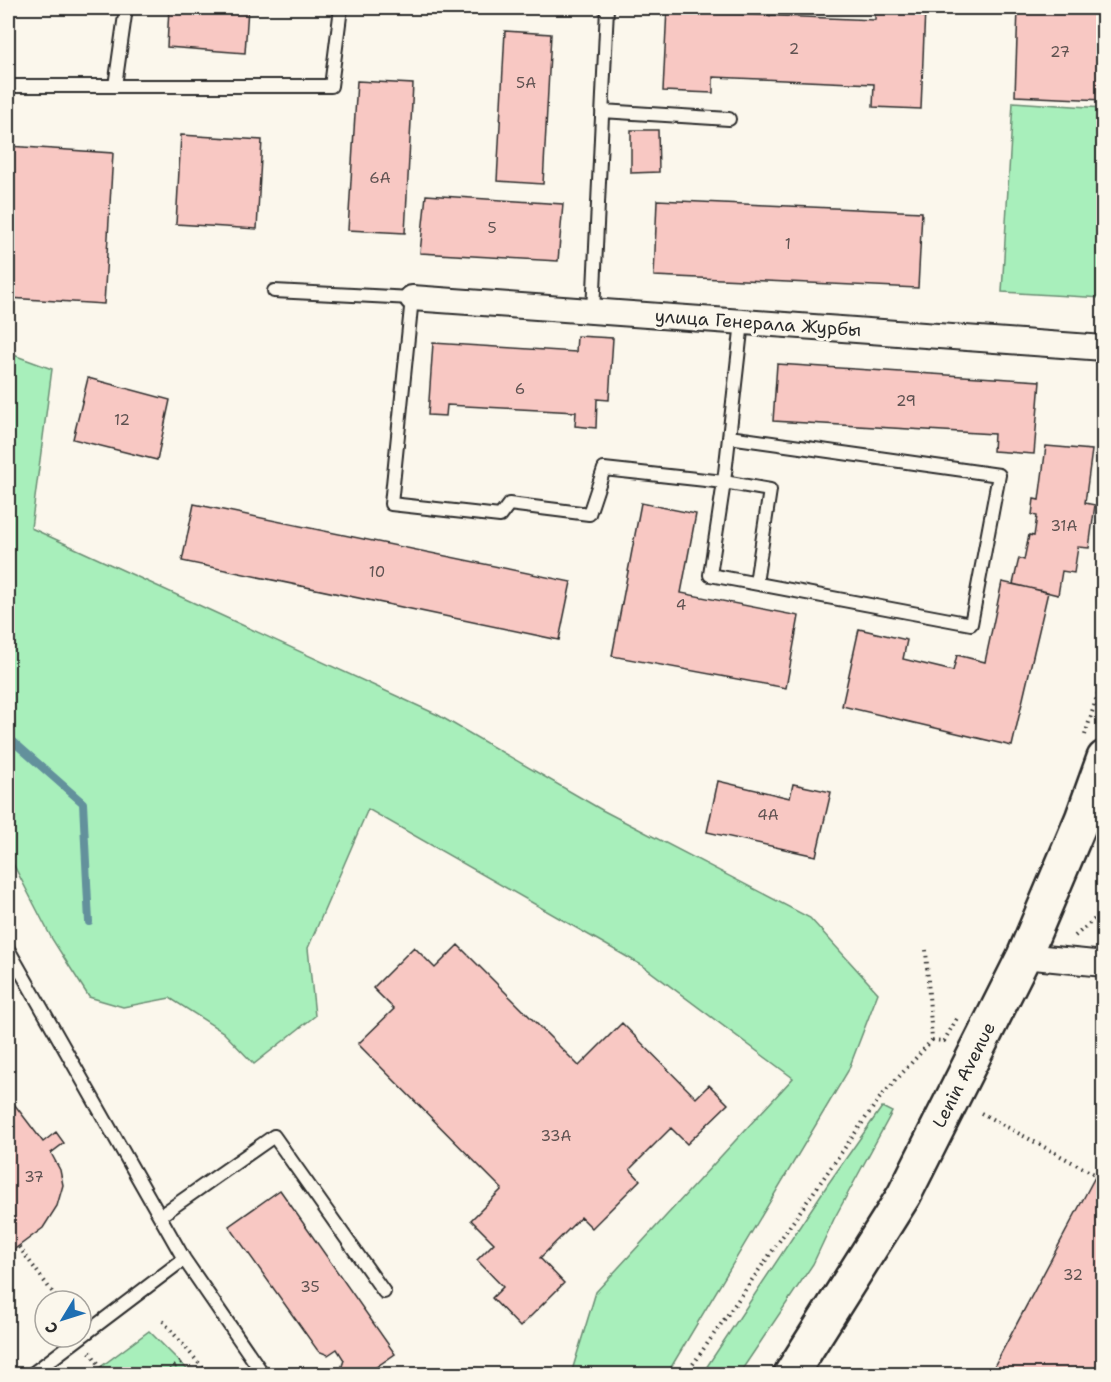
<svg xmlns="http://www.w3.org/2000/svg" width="1111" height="1382" font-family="'Shantell Sans',sans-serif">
<rect width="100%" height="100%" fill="#fbf7ec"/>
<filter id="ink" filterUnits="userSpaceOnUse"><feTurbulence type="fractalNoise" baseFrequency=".0167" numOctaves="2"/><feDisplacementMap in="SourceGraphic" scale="12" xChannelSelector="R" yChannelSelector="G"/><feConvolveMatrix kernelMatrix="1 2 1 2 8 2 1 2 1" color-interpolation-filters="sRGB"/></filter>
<g filter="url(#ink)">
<!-- green -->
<path fill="#a8efbb" stroke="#6a8d73" stroke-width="1.5" d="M1013,102L1103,108V298L1002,292Z
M8,353L52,369L31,528L438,715L602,810L810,918L878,993L848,1071L667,1374H571L596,1292L793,1078L643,966L368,809L308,948L315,1016L254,1064L223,1032L170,998L123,1007L89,997L52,939L8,854Z
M882,1107L892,1112L834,1219L813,1264L739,1374H702L828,1184Z
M149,1331L192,1374H91Z"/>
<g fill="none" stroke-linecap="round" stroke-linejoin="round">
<!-- stream -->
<path stroke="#63919c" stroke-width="8" d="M8,737L83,803L89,922"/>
</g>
<!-- building -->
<path fill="#f8c8c3" stroke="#2b2b2b" stroke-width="1.5" d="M169,8H248L245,53L167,47Z
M667,8H712L711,13L875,20V8H925L921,109L873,107L874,84L713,77V93L663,91Z
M1018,8H1104V100L1015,96Z
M505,31L551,34L543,184L497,181Z
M357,81L413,84L405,233L348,230Z
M631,130H658L659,172L631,173Z
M181,135L262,140L257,229L176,224Z
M8,146L113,153L104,304L9,298L14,225L8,224Z
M426,195L563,204L558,261L420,253Z
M657,200L922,212L918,288L654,276Z
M577,336L613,338L609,400L597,399L596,428L575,426L576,412L447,405L446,416L428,415L433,343L576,352Z
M777,364L1040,381L1034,454L993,451L994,434L773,421Z
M88,378L170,400L157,460L73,439Z
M1046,446L1092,450L1085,503L1095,505L1089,548L1078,547L1074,573L1062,571L1058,595L1013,584L1019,558L1024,560L1029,535L1034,536L1037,516L1032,515L1034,499L1039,500Z
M641,503L696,514L681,593L799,616L786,688L612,656Z
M194,504L571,582L559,640L182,561Z
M1002,582L1048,592L1012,746L842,706L859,629L907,640L903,659L953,671L957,655L985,662Z
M718,781L790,798L793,784L831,792L816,856L707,832Z
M458,945L579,1066L622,1023L696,1098L709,1085L728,1104L687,1144L671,1128L630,1169L640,1180L592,1228L581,1217L540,1258L564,1283L520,1327L492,1298L503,1287L477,1260L494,1243L471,1220L502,1189L358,1044L394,1009L373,988L414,947L435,968Z
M8,1096L43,1142L56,1132L64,1143L51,1153L60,1170L63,1185L57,1206L43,1228L8,1254Z
M1104,1161V1374H990L1096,1175Z
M280,1190L395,1354L366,1374H346L341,1369L344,1360L337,1349L328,1355L318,1351L229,1226Z"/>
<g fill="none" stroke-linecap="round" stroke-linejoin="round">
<defs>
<path id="lane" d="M8,86H331L341,8
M115,86L126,8
M602,111L729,119
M274,291L412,298L391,504L500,516L509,504L589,514L604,469L724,482L742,322
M593,312L607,8
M729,437L999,475L971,624L710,575L724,482L770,490L756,583
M8,949L184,1259L263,1374
M160,1216L274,1136L384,1292
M32,1374L184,1259"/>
<path id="street" d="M412,298L1104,348
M1024,956L1104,964"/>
<path id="primary" d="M791,1374L904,1195L1024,956L1082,819L1104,758"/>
</defs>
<!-- lane casing -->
<use href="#lane" stroke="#2b2b2b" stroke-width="16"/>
<!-- street casing -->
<use href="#street" stroke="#2b2b2b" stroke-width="28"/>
<!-- primary casing -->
<use href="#primary" stroke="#2b2b2b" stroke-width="38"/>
<!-- path -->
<path stroke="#2b2b2b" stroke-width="4" stroke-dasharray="1.5 4.5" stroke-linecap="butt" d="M1085,735L1104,674
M1075,936L1104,911
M932,1040L944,1041L957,1018
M981,1113L1096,1175
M19,1247L59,1301
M163,1321L208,1374
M90,1352L106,1374
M165,1374L181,1362
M686,1374L879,1099L932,1040L926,950"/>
<!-- lane -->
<use href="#lane" stroke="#fbf7ec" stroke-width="12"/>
<!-- street -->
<use href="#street" stroke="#fbf7ec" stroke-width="24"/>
<!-- primary -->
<use href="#primary" stroke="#fbf7ec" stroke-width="33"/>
</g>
</g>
<g text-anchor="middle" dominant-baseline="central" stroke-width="6" stroke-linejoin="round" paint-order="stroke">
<!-- number labels -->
<g font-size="15" fill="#5e5251">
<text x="794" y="49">2</text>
<text x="1060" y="52">27</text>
<text x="526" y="83">5А</text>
<text x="380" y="178">6А</text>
<text x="492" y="228">5</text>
<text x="788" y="244">1</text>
<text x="520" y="389">6</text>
<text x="906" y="401">29</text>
<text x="122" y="420">12</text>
<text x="1064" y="526">31А</text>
<text x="377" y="572">10</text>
<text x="681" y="605">4</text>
<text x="768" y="815">4А</text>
<text x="556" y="1136">33А</text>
<text x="34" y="1177">37</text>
<text x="1073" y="1275">32</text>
<text x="310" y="1287">35</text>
</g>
<!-- street labels -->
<g font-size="18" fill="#2b2b2b" stroke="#fbf7ec">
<text transform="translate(758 323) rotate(4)">улица Генерала Журбы</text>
<text transform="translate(964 1075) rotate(-63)">Lenin Avenue</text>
</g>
</g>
<!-- margin -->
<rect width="1111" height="1382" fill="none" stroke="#fbf7ec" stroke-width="30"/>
<rect x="15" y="15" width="1081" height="1352" fill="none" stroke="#2b2b2b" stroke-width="2" filter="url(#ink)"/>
<!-- north arrow -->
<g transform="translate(63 1319) rotate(232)"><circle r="28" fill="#fbf7ec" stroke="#a8a59f" stroke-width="1.5"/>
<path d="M0-4.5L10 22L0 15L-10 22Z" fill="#1f6fb2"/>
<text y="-9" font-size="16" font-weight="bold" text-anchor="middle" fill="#2b2b2b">С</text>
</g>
</svg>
